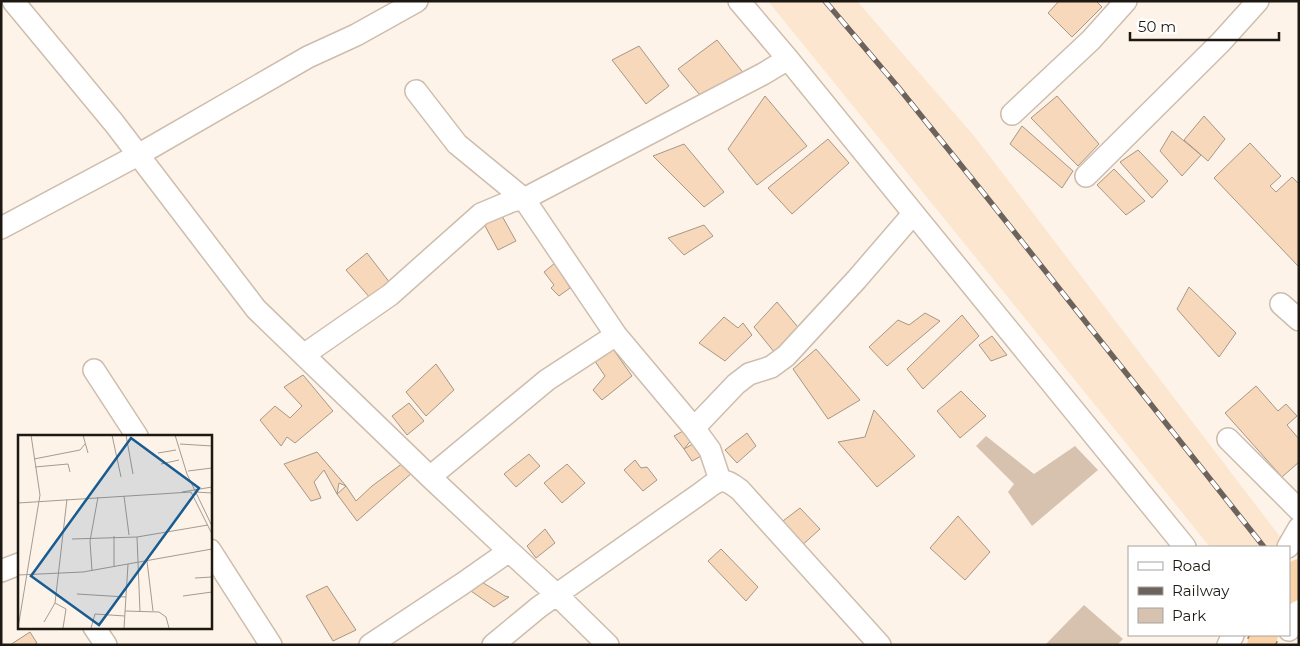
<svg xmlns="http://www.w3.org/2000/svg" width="1300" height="646" font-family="Montserrat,sans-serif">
<rect width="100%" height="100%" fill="#fdf3e8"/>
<!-- built -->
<path fill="#fde6cf" d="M768,1H857L975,137L1281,538L1274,547H1210Z"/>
<!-- green -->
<path fill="#d6c2af" d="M986,436L1034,474L1075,446L1098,470L1032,526L1008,492L1014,484L976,446Z
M1084,605L1123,639L1117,645H1045Z"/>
<!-- building -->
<path fill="#f7d8ba" stroke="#a69787" d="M1059,1H1096L1102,7L1072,37L1048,13Z
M717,40L749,80L705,101L678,69Z
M639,46L669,86L646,104L612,60Z
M765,96L807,146L757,185L728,149Z
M1057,96L1099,144L1078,166L1031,118Z
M1204,116L1225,139L1208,161L1184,140Z
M1022,126L1073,171L1062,188L1010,144Z
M1172,131L1201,155L1182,176L1160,151Z
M828,139L849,163L792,214L768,188Z
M1250,143L1281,176L1270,186L1276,192L1292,177L1299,184V267L1214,178Z
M684,144L724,192L704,207L653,156Z
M1138,150L1168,181L1152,198L1120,162Z
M1114,169L1145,201L1126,215L1097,185Z
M502,216L516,241L498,250L484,224Z
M704,225L713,236L684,255L668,238Z
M367,253L390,283L371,299L346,270Z
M555,263L570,288L559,296L551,288L554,285L544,272Z
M1189,287L1236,333L1219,357L1177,309Z
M777,302L802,332L779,358L754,327Z
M925,313L940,321L887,366L869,347L898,320L909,325Z
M962,315L979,336L923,389L907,369Z
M724,317L738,328L743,323L752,335L725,361L699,343Z
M992,336L1007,355L991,361L979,345Z
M608,342L632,376L602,400L593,390L605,376L590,354Z
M816,349L860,400L828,419L793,369Z
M436,364L454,390L426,416L406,392Z
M303,375L333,411L295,443L287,437L281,446L260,420L275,406L290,418L302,406L284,387Z
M1256,386L1278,411L1286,404L1297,416L1287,425L1299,439V462L1282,477L1225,413Z
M961,391L986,416L960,438L937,411Z
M409,403L424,421L407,435L392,416Z
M874,410L915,456L877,487L838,442L865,437Z
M683,431L692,439L684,449L674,436Z
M747,433L756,446L737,463L725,450Z
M696,442L705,454L692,461L684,449Z
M317,452L346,486L339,483L337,494L324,470L314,482L321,498L311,501L284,464Z
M529,454L540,466L516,487L504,474Z
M635,460L641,468L647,467L657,480L643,491L624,470Z
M403,463L413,472L357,521L337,494L346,486L356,501L372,486Z
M567,464L585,483L562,503L544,483Z
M800,508L820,529L799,548L779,524Z
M958,516L990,552L965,580L930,548Z
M545,529L555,543L536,558L527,546Z
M721,549L758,587L746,601L708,561Z
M480,581L505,596L509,597L494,607L471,591Z
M327,586L356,630L333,641L306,596Z
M30,632L37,643L34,645H10Z"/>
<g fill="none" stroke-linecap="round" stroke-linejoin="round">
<defs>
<path id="minor" d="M13,1L114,123L256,309L430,477L509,551L557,595L608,645
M739,1L788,59L1185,547
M416,91L457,144L524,199L616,335L694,428L710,450L720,480
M1012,114L1091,40L1126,1
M1086,176L1221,42L1258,1
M1,228L138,155L308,57L356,35L417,1
M1281,304L1299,320
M305,354L390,295L481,214L512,201L524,199L763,74L788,59
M94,370L137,436
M694,428L736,384L749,374L771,367L786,356L857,279L913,214
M1228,439L1299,510
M430,477L547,380L616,335
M1288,547L1299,528
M210,550L271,645
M1,571L19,564
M94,627L106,645
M1289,630L1299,610
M370,645L462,584L509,551
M493,645L539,607L701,493C719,480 721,475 740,490L880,645
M1228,645L1233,635"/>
</defs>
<!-- minor casing -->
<use href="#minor" stroke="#cebdad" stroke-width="24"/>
<!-- minor -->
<use href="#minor" stroke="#fff" stroke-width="21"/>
<defs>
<path id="rail" d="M825,1L898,87L985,195L1264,547
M1289,577L1299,589"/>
</defs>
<!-- rail casing -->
<use href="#rail" stroke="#6c645c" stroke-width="5.5"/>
<!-- rail -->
<use href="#rail" stroke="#fff" stroke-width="4" stroke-dasharray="11" stroke-linecap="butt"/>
<defs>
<path id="major-bridge" d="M1289,590L1299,572
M1260,645L1265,635"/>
</defs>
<!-- major-bridge casing -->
<use href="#major-bridge" stroke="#ac7f4e" stroke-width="29" stroke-linecap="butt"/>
<!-- major-bridge -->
<use href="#major-bridge" stroke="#fbd3a9" stroke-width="26"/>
</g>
<!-- overview -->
<g transform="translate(18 435)">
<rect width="194" height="194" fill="#fdf3e8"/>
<path fill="none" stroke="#a49b92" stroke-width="1" d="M65,0L70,18M94,0L103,42M108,0L115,39M157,0L169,39L194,91M162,9L194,11M140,18L158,15M16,24L62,15L67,9M143,29L161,25M17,32L50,29L52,37M170,36L194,33M164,57L194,52M177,57L194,58M106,61L111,100M0,68L173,57L194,99M96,101V132M54,104L119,102M129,126L135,176M74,136L72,106L80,62M0,140L65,137L194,114M177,143L194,142M59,159L108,162M165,161L194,157M37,168L48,174L45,193M107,176L141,177L148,182L151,193M122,177L119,102L190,90M26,187L37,168L49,64M0,193L22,60L13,0M73,193L77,179L107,181M106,193L110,129"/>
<path fill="#185c91" fill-opacity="0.15" stroke="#185c91" stroke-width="2.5" d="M113,3L181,53L81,190L13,141Z"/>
<rect width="194" height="194" fill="none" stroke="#1e1812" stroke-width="2.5"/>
</g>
<!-- border -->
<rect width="1300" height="646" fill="none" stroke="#1e1812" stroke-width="5"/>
<!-- legend -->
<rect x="1128" y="546" width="162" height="90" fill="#ffffff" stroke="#a5a3a0"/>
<rect x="1138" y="562" width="25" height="8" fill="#ffffff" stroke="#a5a3a0"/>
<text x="1172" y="571" font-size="15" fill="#1e1812">Road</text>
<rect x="1138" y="587" width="25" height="8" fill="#6c645c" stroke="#a5a3a0"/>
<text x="1172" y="596" font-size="15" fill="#1e1812">Railway</text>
<rect x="1138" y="608" width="25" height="15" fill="#d6c2af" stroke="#a5a3a0"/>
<text x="1172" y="621" font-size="15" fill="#1e1812">Park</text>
<!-- scale -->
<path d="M1130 32v8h149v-8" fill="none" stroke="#1e1812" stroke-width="2.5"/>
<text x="1138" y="32" font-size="15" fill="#1e1812" stroke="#ffffff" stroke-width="4" paint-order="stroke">50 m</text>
</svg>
